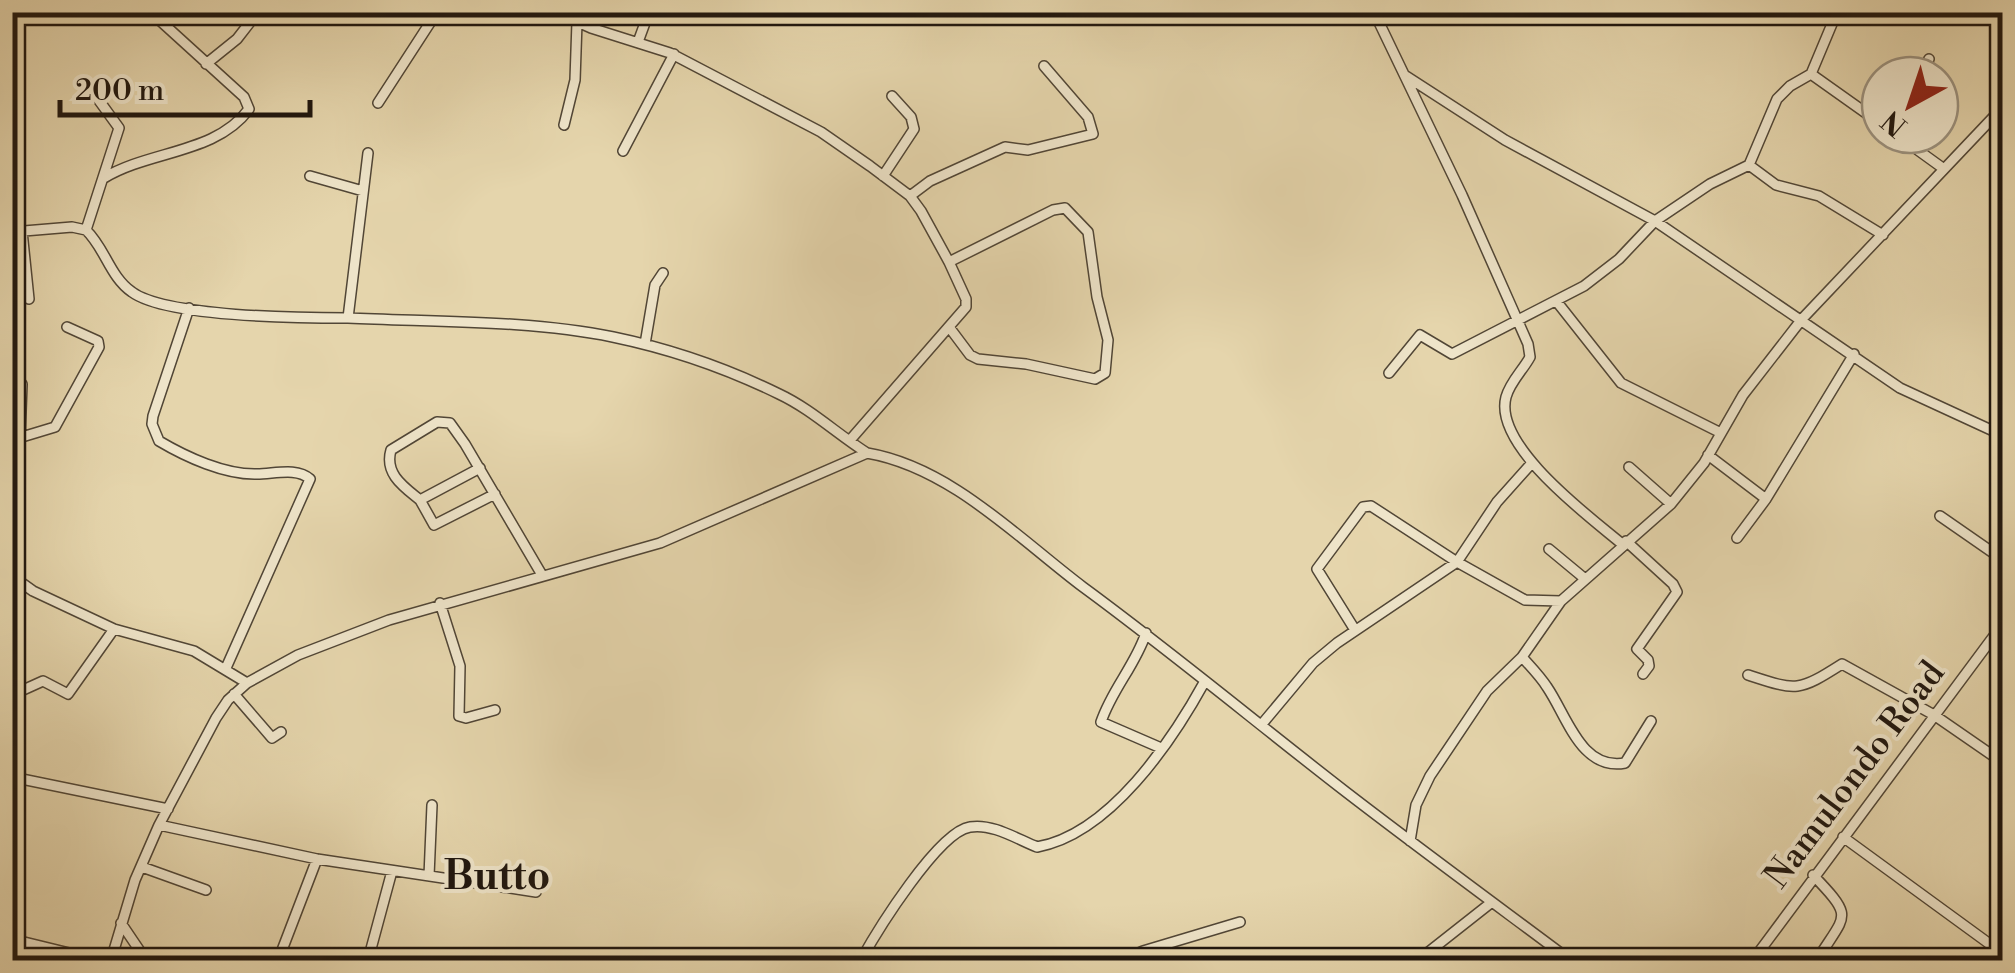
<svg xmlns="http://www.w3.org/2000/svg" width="2015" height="973" font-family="'Libre Bodoni',serif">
<rect width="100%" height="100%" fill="#e5d5ac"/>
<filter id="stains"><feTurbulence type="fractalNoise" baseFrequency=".002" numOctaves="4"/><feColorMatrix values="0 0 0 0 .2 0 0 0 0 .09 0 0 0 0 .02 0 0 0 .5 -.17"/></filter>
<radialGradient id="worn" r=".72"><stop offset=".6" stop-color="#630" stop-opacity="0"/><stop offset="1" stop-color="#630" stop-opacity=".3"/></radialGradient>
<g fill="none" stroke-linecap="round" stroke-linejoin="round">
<defs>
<path id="minor" d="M555,12L591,28L670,53L821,132L870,166L910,196L921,211L949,262L966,299V307L851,439
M1374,12L1462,195L1528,344L1530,357C1523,370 1510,382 1506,397C1493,446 1590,517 1622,544
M638,42L649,12
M206,64L237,39L258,12
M1811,74L1880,123
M1921,75L1929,59
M1406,76L1505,140L1655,221L1900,388L2002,435
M378,103L437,12
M564,125L575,80L577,22
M1897,135L1944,169
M623,151L674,54
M1749,165L1776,185L1819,196L1883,235
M310,176L363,191
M883,176L914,129L911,117L892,96
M104,178C150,150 216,154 249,109L244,97L156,17
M910,196L930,181L1005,147L1028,150L1093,134L1088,117L1044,66
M86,230L119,128L90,88
M22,231L29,299
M12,232L72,227L86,230C105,248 110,277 132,292C166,317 302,318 348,318L368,153
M949,262L1053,210L1065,208L1088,232L1097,297L1108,340L1105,373L1095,379L1026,364L978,359L970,355L949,327
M1557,302L1621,383L1721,433
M189,308L153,416L152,424L159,441C186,457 225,475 257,474C274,474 297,467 310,479L226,668
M348,318C433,322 530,320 613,337C671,349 726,368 779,394C811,409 837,434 867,453
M645,344L655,285L663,273
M1389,373L1420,335L1452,354L1584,286L1619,259L1655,221L1710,184L1749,165L1777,99L1790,86L1811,74L1837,12
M20,438L22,384
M12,440L55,427L99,347L98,341L67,327
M1708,455L1766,499
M1629,467L1671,504
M480,468L420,500L434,525L495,494
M420,500C404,487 384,474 391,450L437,422L450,423L465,444L542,575
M1940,516L2002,559
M1737,538L1766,499L1854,354
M1626,541L1673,584L1677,592L1637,649L1648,660L1649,666L1643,674
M1549,549L1584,578
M12,576L33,591L114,629L194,651L247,683
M440,603L460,666L459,716L466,718L495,710
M1355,630L1317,569L1363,507L1371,506L1457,562L1497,502L1531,464
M1146,633C1135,666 1112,689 1101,722L1161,748
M1522,657C1531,667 1540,676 1547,687C1567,716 1581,771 1625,763L1651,721
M1748,675C1797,691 1798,692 1842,664L1934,715L2002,762
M234,694L272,738L281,732
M12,695L43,681L68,694L114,629
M1262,724L1313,663L1337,643L1457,562L1525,600L1561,601L1671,504L1704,463L1743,395L1802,319L2002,108
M12,777L168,809
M159,825L317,859L536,892
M1843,837L2002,953
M1410,841L1416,805L1430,776L1487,691L1522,657L1561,601
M142,867L206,890
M1813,875C1855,919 1846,913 1817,960
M429,876L432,805
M121,923L146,960
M12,939L98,960
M279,958L317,859
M111,960L135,880L159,825L216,718L228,700L247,683L298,655L389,620L660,543L867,453C950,467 1018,538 1083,587C1173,653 1258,724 1346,792C1420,849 1495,904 1570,960
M368,960L392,871
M861,960C877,931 938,832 970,827C992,823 1017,839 1037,847C1110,834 1172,741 1205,681
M1039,960L1051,957L1055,960
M1123,960L1143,951L1240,922
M1412,960L1426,954L1492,902
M1753,960L2002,625"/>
</defs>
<!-- minor casing -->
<use href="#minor" stroke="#514636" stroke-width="12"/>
<!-- minor -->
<use href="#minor" stroke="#eee4c9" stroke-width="9"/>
</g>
<g text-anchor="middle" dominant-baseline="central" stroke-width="8" stroke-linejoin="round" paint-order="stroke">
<!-- street labels -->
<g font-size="35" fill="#20170f" stroke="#eee4c9">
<text transform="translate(1855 775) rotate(-53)">Namulondo Road</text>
</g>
<!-- quarter labels -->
<g font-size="40" font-weight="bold" fill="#20170f" stroke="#eee4c9">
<text x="497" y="877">Butto</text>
</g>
</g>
<!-- margin -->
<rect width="2015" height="973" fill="none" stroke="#e5d5ac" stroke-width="50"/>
<rect x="15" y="15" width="1985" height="943" fill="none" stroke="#20170f" stroke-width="5"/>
<rect x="25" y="25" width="1965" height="923" fill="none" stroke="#20170f" stroke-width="2.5"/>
<!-- north arrow -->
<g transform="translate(1910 105) rotate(220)"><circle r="48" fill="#eee4c9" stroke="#9c927f" stroke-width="2.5"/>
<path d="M0-8L18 38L0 25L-18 38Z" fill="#8f2418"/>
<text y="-15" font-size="28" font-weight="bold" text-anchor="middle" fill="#20170f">N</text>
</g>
<!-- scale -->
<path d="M60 100v15h250v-15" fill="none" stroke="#20170f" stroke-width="5"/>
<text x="75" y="100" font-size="30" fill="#20170f" stroke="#eee4c9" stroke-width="8" paint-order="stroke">200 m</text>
<rect width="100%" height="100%" filter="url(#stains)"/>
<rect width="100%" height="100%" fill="url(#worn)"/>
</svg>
